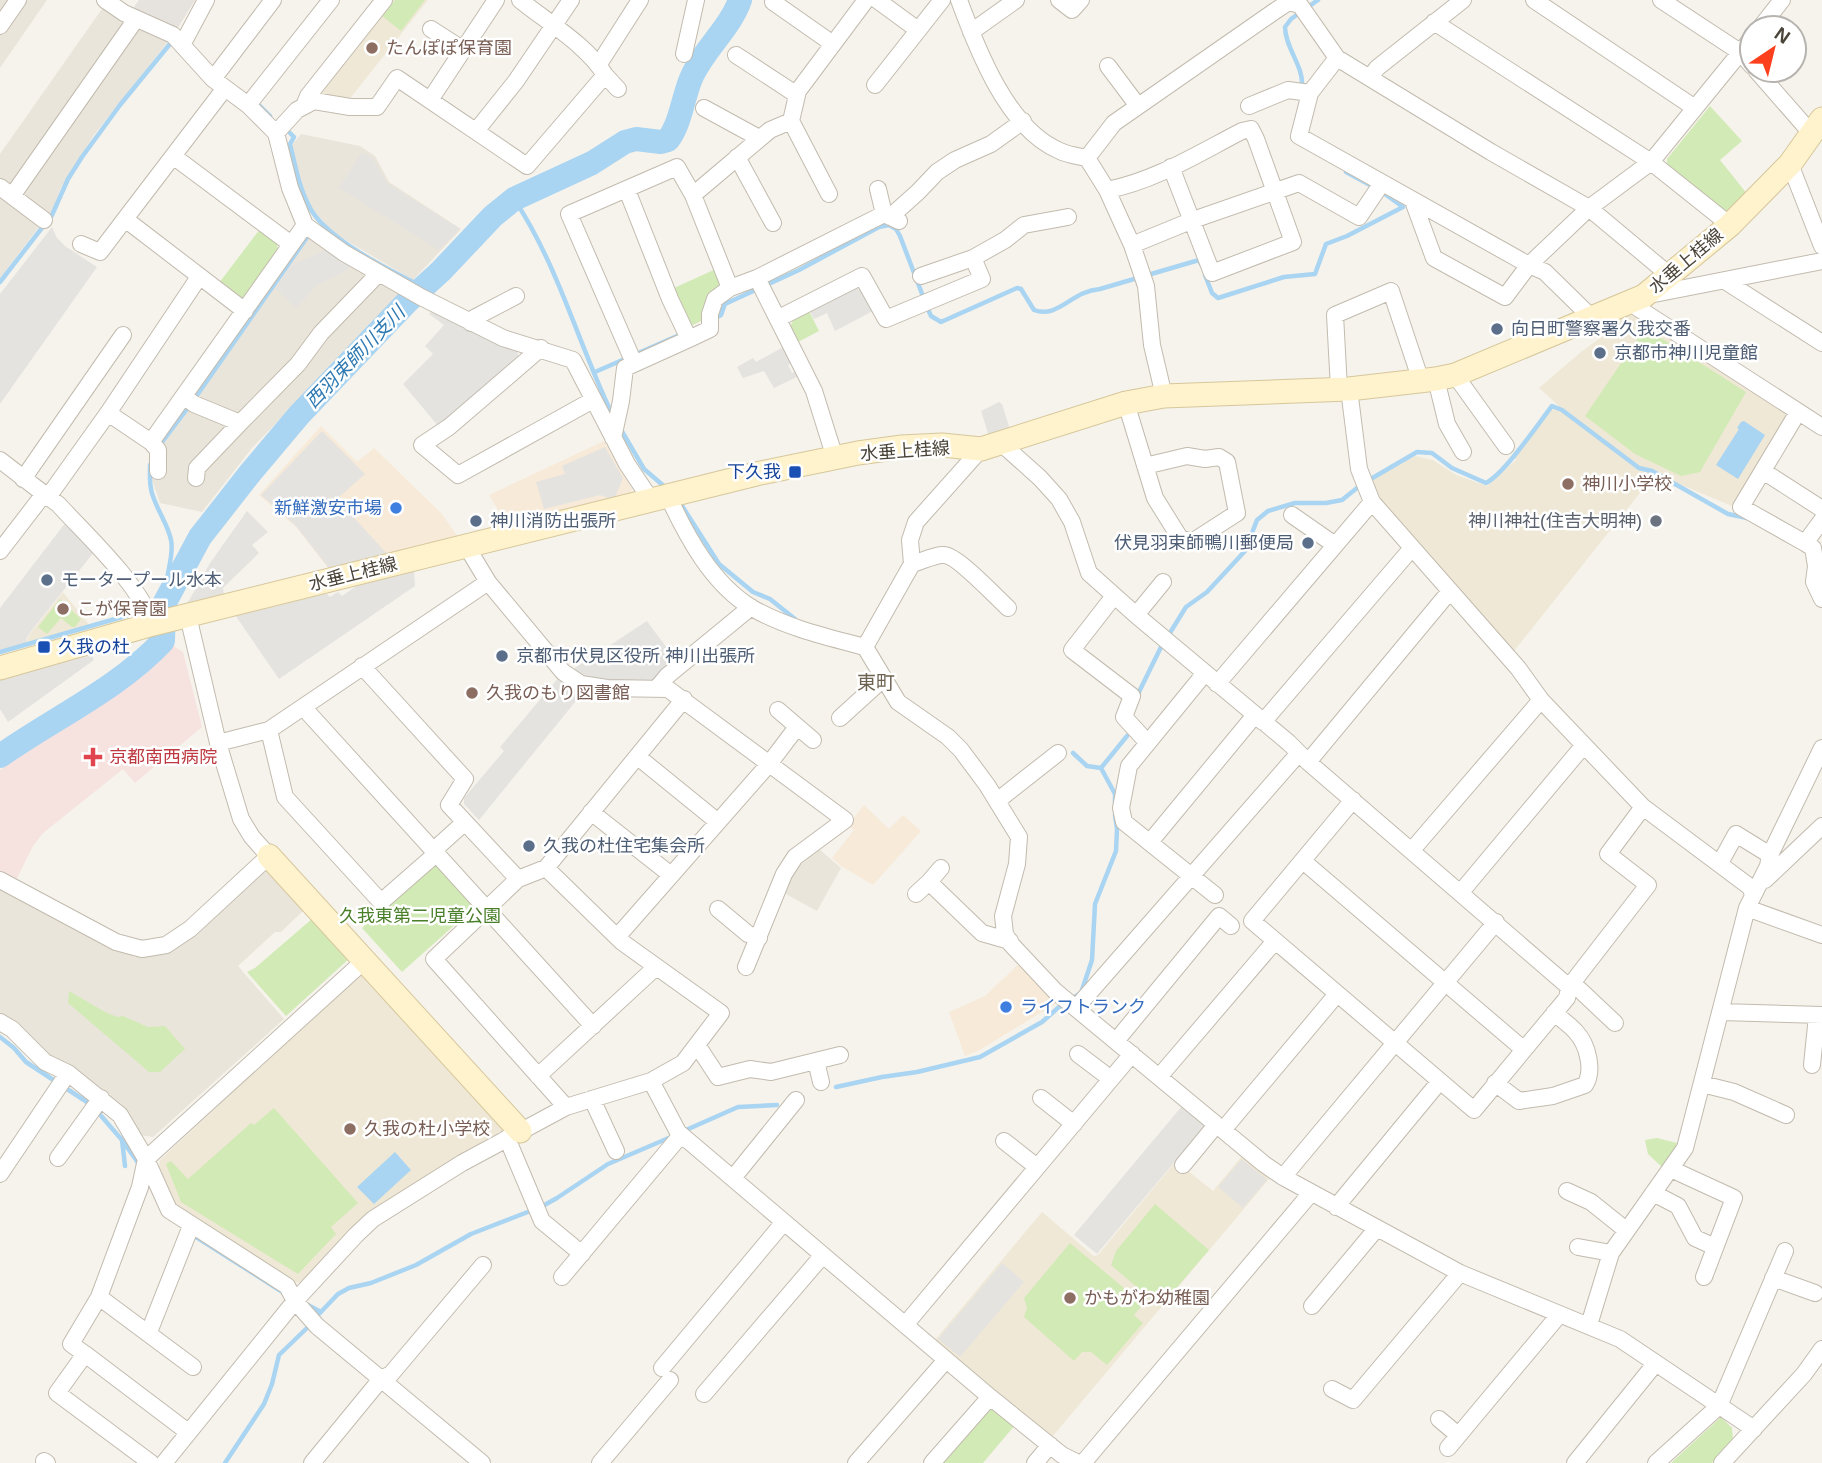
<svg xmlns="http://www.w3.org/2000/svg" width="1822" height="1463" font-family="Arial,'Noto Sans JP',sans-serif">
<rect width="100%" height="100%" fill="#f6f3ec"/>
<!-- residential -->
<path fill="#eae5da" d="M0,0H47L0,68Z
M104,6L171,38L94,135L61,188L50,215L0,179V154Z
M301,134L360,146L375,156L389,182L461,229L413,280L332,232L311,207L300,179L292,145Z
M0,194L42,223L0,278Z
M310,235L401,293L252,448L202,512L160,503L152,480V455L189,409Z
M819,849L841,868L817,911L784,893L795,870Z
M265,868L304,910L281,932H275L238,966L284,1019L153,1137L140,1135L124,1111L90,1080L57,1063L0,1015V885L93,936L135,957H145L174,950Z"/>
<!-- commercial -->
<path fill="#f7ead8" d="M321,426L357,462L374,448L442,514L460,540L331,572L296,527L259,495Z
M604,441L632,489L628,498L509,528L489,495Z
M864,805L889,829L903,815L921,831L873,885L841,866L832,858L854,830L848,825Z
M1021,962L1060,1001L978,1051L965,1056L949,1012L985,996Z"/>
<!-- industrial -->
<path fill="#e6e2dd" d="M139,0H195L177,29L132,10Z"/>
<!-- education -->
<path fill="#efe8d6" d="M392,0H428L348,101L318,97Z
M1632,315L1784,411L1786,418L1732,506L1655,474L1514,651L1375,495L1370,481L1415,456L1433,460L1456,475L1487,486L1516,460L1514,456L1548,413L1559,406L1539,388L1581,352L1611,330L1606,319Z
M63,592L90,626L28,643L27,639L32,631Z
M360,974H369L506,1125V1134L468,1152L304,1282L294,1283L175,1206L159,1167L160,1160Z
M1242,1156L1269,1179L1052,1437H1047L935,1340L1042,1212L1094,1256L1098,1255L1176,1161L1213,1191Z"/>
<!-- medical -->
<path fill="#f6e3e0" d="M172,645L183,652L202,727L135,783L123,769L43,833L33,846L16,880L0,871V770Z"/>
<!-- green -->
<path fill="#d2eab5" d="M395,0H425L401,31L382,16Z
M1710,106L1742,141L1720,160L1748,195L1732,211H1721L1667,169V159Z
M260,229L277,242L278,252L248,296L239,298L219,283Z
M718,268L725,284L707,318L691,326L674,288Z
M809,311L819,331L798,342L790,327L794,318Z
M1641,334L1658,336L1746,392L1700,472L1681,476L1635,454L1585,416Z
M60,599L81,619L75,627H72L61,618L47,634L38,627Z
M439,860L478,904L402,972L362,928Z
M313,918L351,957L286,1016L247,972L255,968Z
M69,991L105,1012L117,1017L123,1016L148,1027L165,1026L185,1049L160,1072H149L68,1003Z
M274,1108L358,1203L331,1227L336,1234L298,1274L181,1202L166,1164L171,1161L188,1179L251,1123L254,1125Z
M1657,1138L1677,1143L1675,1152L1664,1169L1648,1154L1645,1140Z
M1155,1204L1209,1250L1160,1307L1111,1265L1116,1251Z
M1070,1243L1143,1304L1134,1315L1143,1323L1107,1365L1091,1352H1082L1074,1361L1024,1317L1027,1308L1024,1298Z
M991,1404L1015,1425L983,1463H941Z
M1721,1417L1732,1428L1733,1440L1712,1463H1671Z"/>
<!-- parking -->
<path fill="#e5e3e0" d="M362,152L373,159L388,184L460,229L439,250L339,188Z
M52,227L57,238L65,246L97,267L0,404V294Z
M328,249L353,264L344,272L317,285L296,308L275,288L290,266Z
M854,287L862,290L873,311L835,331L827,313L814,319L809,310Z
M433,310L517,350L519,359L439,427L403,384L433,354L425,346L444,325L429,314Z
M787,345L795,362L788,365L792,373L799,370L801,375L774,388L764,371L743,378L737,367L753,358L756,362Z
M999,402L1002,404L1010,430L990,440L981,411Z
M322,431L365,474L337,499L389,556L331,571L296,526L261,495Z
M605,447L623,478L614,500L600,495L544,509L536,482L565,474L562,466Z
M247,511L268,532L252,545L259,553L223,588L224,596L187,604L210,563Z
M66,522L94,552L32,630L26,639L28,644L0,651V608Z
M414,570L415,586L279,679L235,615L326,593L330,597L338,592L342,596L358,585Z
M647,621L675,659L672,669L662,678L652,681L620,682L583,677L572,670Z
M91,653L94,660L8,722L0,709V678Z
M560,676L584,691L479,820L464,804V798L504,751L500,747Z
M1182,1106L1205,1126L1097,1254L1074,1235Z
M1242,1159L1267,1180L1243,1208L1218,1187Z
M1002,1263L1024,1282L960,1357L938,1339Z"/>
<!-- water -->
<path fill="#a9d4f2" d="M1744,421L1765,435L1738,479L1716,465L1739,429L1737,428L1741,422Z
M395,1152L411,1170L374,1204L357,1187Z"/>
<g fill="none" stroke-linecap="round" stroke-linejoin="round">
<!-- stream -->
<path stroke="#a9d4f2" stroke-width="4.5" d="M1302,87C1304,66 1285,48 1285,27L1291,19L1318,0
M258,104L270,116
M290,133L294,137L290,144C295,165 299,187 309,206C324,238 391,271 423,287
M1346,172L1370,185
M514,199C558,265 578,343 612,414
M1205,275L1212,293L1218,298L1284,277L1315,274L1326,244L1347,236L1403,207L1382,192
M0,282L52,215L68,179L82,157L120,105L174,39
M927,307L931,316L941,322L1017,288L1021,289L1034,310C1059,319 1071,291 1100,289L1199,260L1201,264
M714,319L721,315L725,304L799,270L879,227L889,225L896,229L900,236L924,299
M595,372L684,333
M195,398L310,233
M620,428L644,469L665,487
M159,446L190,405
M150,465C150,477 149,488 154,499C159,513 168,525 171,540C175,559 162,579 169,596
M1369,480L1417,452L1432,453L1452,468L1486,483C1505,473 1538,424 1552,406L1562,410L1639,468L1652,471L1728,514L1747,518
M679,501L719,564L753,592L770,599L795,619
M151,608L164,604
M1168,636L1186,607L1207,592L1245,551L1257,520L1268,511L1295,503H1326L1342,500L1357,488
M0,652L143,611
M1136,698L1163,643
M1073,753L1087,766L1101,768
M1115,803V794L1101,768L1127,736
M0,1037L14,1048L26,1062L90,1104
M836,1087L882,1077L917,1072L980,1057L1042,1022L1059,1007L1081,993L1092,960L1095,904L1116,851L1117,829L1115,815
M96,1110L122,1140L125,1166
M686,1130L738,1107L777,1105
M122,1140L139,1164
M541,1207L557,1198L608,1164L671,1137
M193,1235L284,1293
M308,1305L321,1312
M317,1316L338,1294L349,1288L371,1283L416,1265L471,1234L533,1210
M225,1463L264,1404L272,1384L279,1355L307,1328"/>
<!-- river -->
<path stroke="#a9d4f2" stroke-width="24" d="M0,756C54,718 118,689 163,641L164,604L200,537L251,472L299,415L407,302L441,271L493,216L514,199L592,163L625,142L636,139L661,142L668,140C682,121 683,94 693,74C706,47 730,28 740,0"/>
<defs>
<path id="street" d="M105,0L124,13L173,35L213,79L248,105L276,133L290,188L305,225L344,253L421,297L503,338L573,360L627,464L651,500
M520,0C547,22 587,45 605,75
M877,0L918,30
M959,0C977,49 1008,130 1060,151C1068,155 1078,156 1087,158L1107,190L1132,245L1146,286L1152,345L1164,396
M1059,0L1072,10L1081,0
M1534,0L1695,108
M1661,0L1740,52L1752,66
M773,2L833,44
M1434,22L1651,162L1730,225
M0,26L18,0
M1760,28L1782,0
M431,29L462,49
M971,32L1016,0
M182,45L206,0
M684,54L696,0
M736,55L797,95
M1337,58L1310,93L1299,136L1529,265L1545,272L1592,318
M599,64L640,0
M1108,66L1138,106
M1756,70L1811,133
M1370,78L1377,68L1463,0
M213,79L273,0
M875,85L942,0
M225,88L125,219L245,311
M430,100L496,0
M248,105L331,0
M304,106L308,96L384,0
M1249,106L1288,90L1310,93
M704,108L759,138
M791,121L829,194
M476,131L516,81L571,0
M276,133L297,110L314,101L350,107H377L397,78L527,166L605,75L618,89
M173,156L291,244
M737,157L773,223
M1087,158L1114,123L1275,11L1287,3H1293L1300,5L1337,58L1491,152L1589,208L1668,274
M1790,164L1822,246
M0,187L44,220
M878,189L884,214
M1107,190C1155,181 1199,153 1242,131L1251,129L1256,139L1293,242L1212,273L1171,167
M693,195L770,130L791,121L798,91L866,0
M12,196L136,19
M1413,201L1434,258L1505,297L1529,265L1589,208L1651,162L1752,38
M890,217L918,192L937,172L955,160L991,144L1023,121
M81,244L100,252L125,219
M1132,245L1193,220L1299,183L1359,217L1382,183
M921,276L973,258
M757,278L814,391L835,458
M1725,281L1822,343
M1649,295L1822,261
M1627,301L1822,427
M779,318L862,276L886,319L982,279L973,258L1005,240L1024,225L1068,217
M471,323L474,318L516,296
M689,339L710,329V314L715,299L730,288L757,278L884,214L899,221
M541,348L449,427L422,445L458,475L593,400
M634,363L569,214L677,167L693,195L730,288
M1455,375L1506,446
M1436,379L1447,424L1463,452
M1339,389L1335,315L1391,291L1421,381
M1349,389L1359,469L1372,502L1518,668L1541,700L1643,807L1750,887L1753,894
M185,397L194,404L240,423L298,364L321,333L378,274
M1126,403L1155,498L1180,538L1192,542L1237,513L1227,462L1219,457L1205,459L1187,456L1145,466
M1798,412L1741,507L1805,543L1822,520
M108,413L199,277
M613,438L621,401L625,368L689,339L670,299L627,190
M151,442L158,450V471
M1002,444L1040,478L1059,499L1072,522L1089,573L1136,615L1289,743L1308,762L1569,987L1580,990L1615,1023
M0,460L48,497
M1763,471L1822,509
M196,478L197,468L240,423
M23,479L123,335
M668,496C687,537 712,584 752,608C787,628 827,637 865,647L898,702L948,737L961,750L987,785L1019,837L1017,864L1003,916L1005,934L1010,943L1055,991L1264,1164L1283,1177L1460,1273L1620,1339L1754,1429
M1292,515L1335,545
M1805,543L1813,548L1816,566L1814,582L1822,599
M467,547L488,582L563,672L581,684L607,688L668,689L845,820L795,857L784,874L746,967
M0,551L44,494
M912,564C921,562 935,554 944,555C957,555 997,598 1008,608
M1114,596L1072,650L1132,696L1124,717L1147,742
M1136,615L1163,582
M153,624C136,580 90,539 58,504L48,497L108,413L151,442L305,225
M865,647L912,564L910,540L916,522L981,449
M1205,673L1129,766L1121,808L1124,822L1215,895
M1217,684L1372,502
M657,688L667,676L751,607
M303,707L593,1026
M778,710L813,740
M840,718L884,678
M1263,722L1412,548
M269,730L285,797L381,902L437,853
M218,743L269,730L488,582
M638,757L718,822
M1308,762L1450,591
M1353,800L1252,921L1474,1110L1567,998L1569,987L1648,885L1608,854L1643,807
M997,801L1058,753
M591,812L671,875
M1150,842L1255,715
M434,850L465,822
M1412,850L1541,700
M1303,861L1523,1049
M1720,863L1736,834L1770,855
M546,868L684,699
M941,868L929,882L982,933L1010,941
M518,879L434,959L566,1107
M0,880L116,942L142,949L166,945L190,929L269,856L252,837L241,819L218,743L188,616
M1765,880L1822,826
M1461,892L1584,745
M916,894L929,882
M1747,908L1822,935
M718,909L748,934L759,938
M617,937L769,764L797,727
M1076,1008L1299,753
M1721,1012L1822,1015
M0,1022L12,1029L45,1062L68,1073L120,1115L146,1159L169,1210L287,1286L295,1301L317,1326L482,1463
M1116,1041L1219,916L1231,926
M697,1045L718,1077L750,1069L771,1072L840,1055
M1078,1054L1111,1079
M816,1061L821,1082
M1812,1065L1817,1016
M538,1076L656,967
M1159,1077L1275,941
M651,1081L678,1132L990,1397L1062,1455L1078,1463
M1495,1083L1519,1101L1553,1096L1585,1085C1594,1071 1588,1045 1576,1032C1570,1025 1561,1019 1554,1013
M1702,1084L1734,1092L1786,1115
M1041,1098L1074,1124
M592,1099L616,1151
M1223,1130L1337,994
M507,1138L542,1221L582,1254
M1004,1141L1037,1167
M58,1158L101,1098
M1183,1165L1216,1125
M1671,1169L1734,1198L1704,1277
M0,1174L68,1073
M1283,1177L1496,922
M733,1178L796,1100
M1567,1191L1591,1202L1626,1230
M1653,1193L1678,1206L1695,1238L1715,1247
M1336,1207L1440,1081
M1578,1247L1611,1253
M562,1277L681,1135
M1773,1278L1815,1293
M99,1297L193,1367
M1312,1306L1377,1228
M905,1325L1132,1054
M1589,1325L1611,1253L1685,1148L1747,908L1768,866L1770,855L1822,748
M149,1332L191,1226
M85,1354L71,1344L99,1297L140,1187L146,1159L365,960
M662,1368L784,1222
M1332,1389L1353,1400L1460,1273
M704,1394L823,1255
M1439,1419L1458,1435
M1448,1448L1559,1315
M44,1461L47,1463
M151,1463L57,1393L85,1354L188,1432
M164,1463L295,1301L356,1235L373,1219L462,1163L566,1107L651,1081L683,1063L721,1013L622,942L546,868L518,879L449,805L465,779L362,666
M312,1463L381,1379L391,1374L483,1265
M600,1463L670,1380
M856,1463L946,1360
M932,1463L990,1397
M1035,1463L1050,1445
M1083,1463L1311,1193
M1575,1463L1655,1364
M1656,1463L1719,1406L1785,1251
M1722,1463L1804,1374L1822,1349"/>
<path id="secondary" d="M0,668L153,624L756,474L858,453L902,447L942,445L981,449L1126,403L1164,396L1349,389L1436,379L1455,375L1644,296L1730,225L1790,164L1822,119
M269,856L520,1131"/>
</defs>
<!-- street casing -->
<use href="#street" stroke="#c2bbae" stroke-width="18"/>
<!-- secondary casing -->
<use href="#secondary" stroke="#d6c79b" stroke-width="25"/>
<!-- street -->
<use href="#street" stroke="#fff" stroke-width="16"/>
<!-- secondary -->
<use href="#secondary" stroke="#fff3cd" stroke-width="23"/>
</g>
<!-- markers -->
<g fill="#8d6e63" stroke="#fff" stroke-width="2.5">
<circle cx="372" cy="48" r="7"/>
<circle cx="1568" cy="484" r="7"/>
<circle cx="63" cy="609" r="7"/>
<circle cx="472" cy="693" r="7"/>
<circle cx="350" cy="1129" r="7"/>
<circle cx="1070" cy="1298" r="7"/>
</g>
<g fill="#5c6f8a" stroke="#fff" stroke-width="2.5">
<circle cx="1497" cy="329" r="7"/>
<circle cx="1600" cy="353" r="7"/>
<circle cx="476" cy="521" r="7"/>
<circle cx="1308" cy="543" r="7"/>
<circle cx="47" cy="580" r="7"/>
<circle cx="502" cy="656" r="7"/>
<circle cx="529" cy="846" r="7"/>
</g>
<g fill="#1a4fb4" stroke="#fff" stroke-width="2.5">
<rect x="788" y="465" width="14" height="14" rx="3.5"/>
<rect x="37" y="640" width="14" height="14" rx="3.5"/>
</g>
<g fill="#3f7fe0" stroke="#fff" stroke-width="2.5">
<circle cx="396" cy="508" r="7"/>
<circle cx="1006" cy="1007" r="7"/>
</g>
<circle fill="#6b7280" stroke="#fff" stroke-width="2.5" cx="1656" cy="521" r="7"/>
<path fill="#e0444e" stroke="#fff" stroke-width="2.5" d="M89.5 746.5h7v7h7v7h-7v7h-7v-7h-7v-7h7z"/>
<g text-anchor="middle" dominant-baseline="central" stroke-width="5" stroke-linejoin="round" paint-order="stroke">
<!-- education labels -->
<g font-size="18" fill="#785e54" stroke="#fff" text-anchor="start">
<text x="386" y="48">たんぽぽ保育園</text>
<text x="1582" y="484">神川小学校</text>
<text x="77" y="609">こが保育園</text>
<text x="486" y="693">久我のもり図書館</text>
<text x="364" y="1129">久我の杜小学校</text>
<text x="1084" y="1298">かもがわ幼稚園</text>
</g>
<!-- street labels -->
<g font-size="18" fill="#4b4439" stroke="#fff">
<text transform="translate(1686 261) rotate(-40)">水垂上桂線</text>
<text transform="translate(905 451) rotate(-4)">水垂上桂線</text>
<text transform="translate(353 574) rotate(-14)">水垂上桂線</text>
</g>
<!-- service labels -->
<g font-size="18" fill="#4e5e75" stroke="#fff" text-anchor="start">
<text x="1511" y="329">向日町警察署久我交番</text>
<text x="1614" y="353">京都市神川児童館</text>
<text x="490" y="521">神川消防出張所</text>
<text x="1294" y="543" text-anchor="end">伏見羽束師鴨川郵便局</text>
<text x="61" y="580">モータープール水本</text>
<text x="516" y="656">京都市伏見区役所 神川出張所</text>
<text x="543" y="846">久我の杜住宅集会所</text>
</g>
<!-- transit labels -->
<g font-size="18" fill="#164399" stroke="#fff" text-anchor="end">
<text x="781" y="472">下久我</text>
<text x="58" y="647" text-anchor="start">久我の杜</text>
</g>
<!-- shop labels -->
<g font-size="18" fill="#366cbe" stroke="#fff" text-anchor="end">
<text x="382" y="508">新鮮激安市場</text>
<text x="1020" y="1007" text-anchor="start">ライフトランク</text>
</g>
<!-- worship labels -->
<g font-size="18" fill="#5b616d" stroke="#fff" text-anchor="end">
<text x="1642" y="521">神川神社(住吉大明神)</text>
</g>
<!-- health labels -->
<g font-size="18" fill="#be3a42" stroke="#fff" text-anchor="start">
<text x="109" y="757">京都南西病院</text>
</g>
<!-- park labels -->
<g font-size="18" fill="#4a7f2a" stroke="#fff">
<text x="420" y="916">久我東第二児童公園</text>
</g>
<!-- water labels -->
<g font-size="19" font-style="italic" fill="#2e7ab2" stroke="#fff">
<text transform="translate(355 357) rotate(-46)">西羽束師川支川</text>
</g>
<!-- neighbourhood labels -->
<g font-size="19" fill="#6e6250" stroke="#fff">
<text x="876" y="682">東町</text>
</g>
</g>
<!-- north arrow -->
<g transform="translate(1773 49) rotate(35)"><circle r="33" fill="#ffffff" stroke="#b7b4b0" stroke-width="2"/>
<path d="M0-5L12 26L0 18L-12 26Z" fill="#fc3f1d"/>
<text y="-10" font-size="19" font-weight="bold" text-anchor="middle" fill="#4b4439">N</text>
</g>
</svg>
